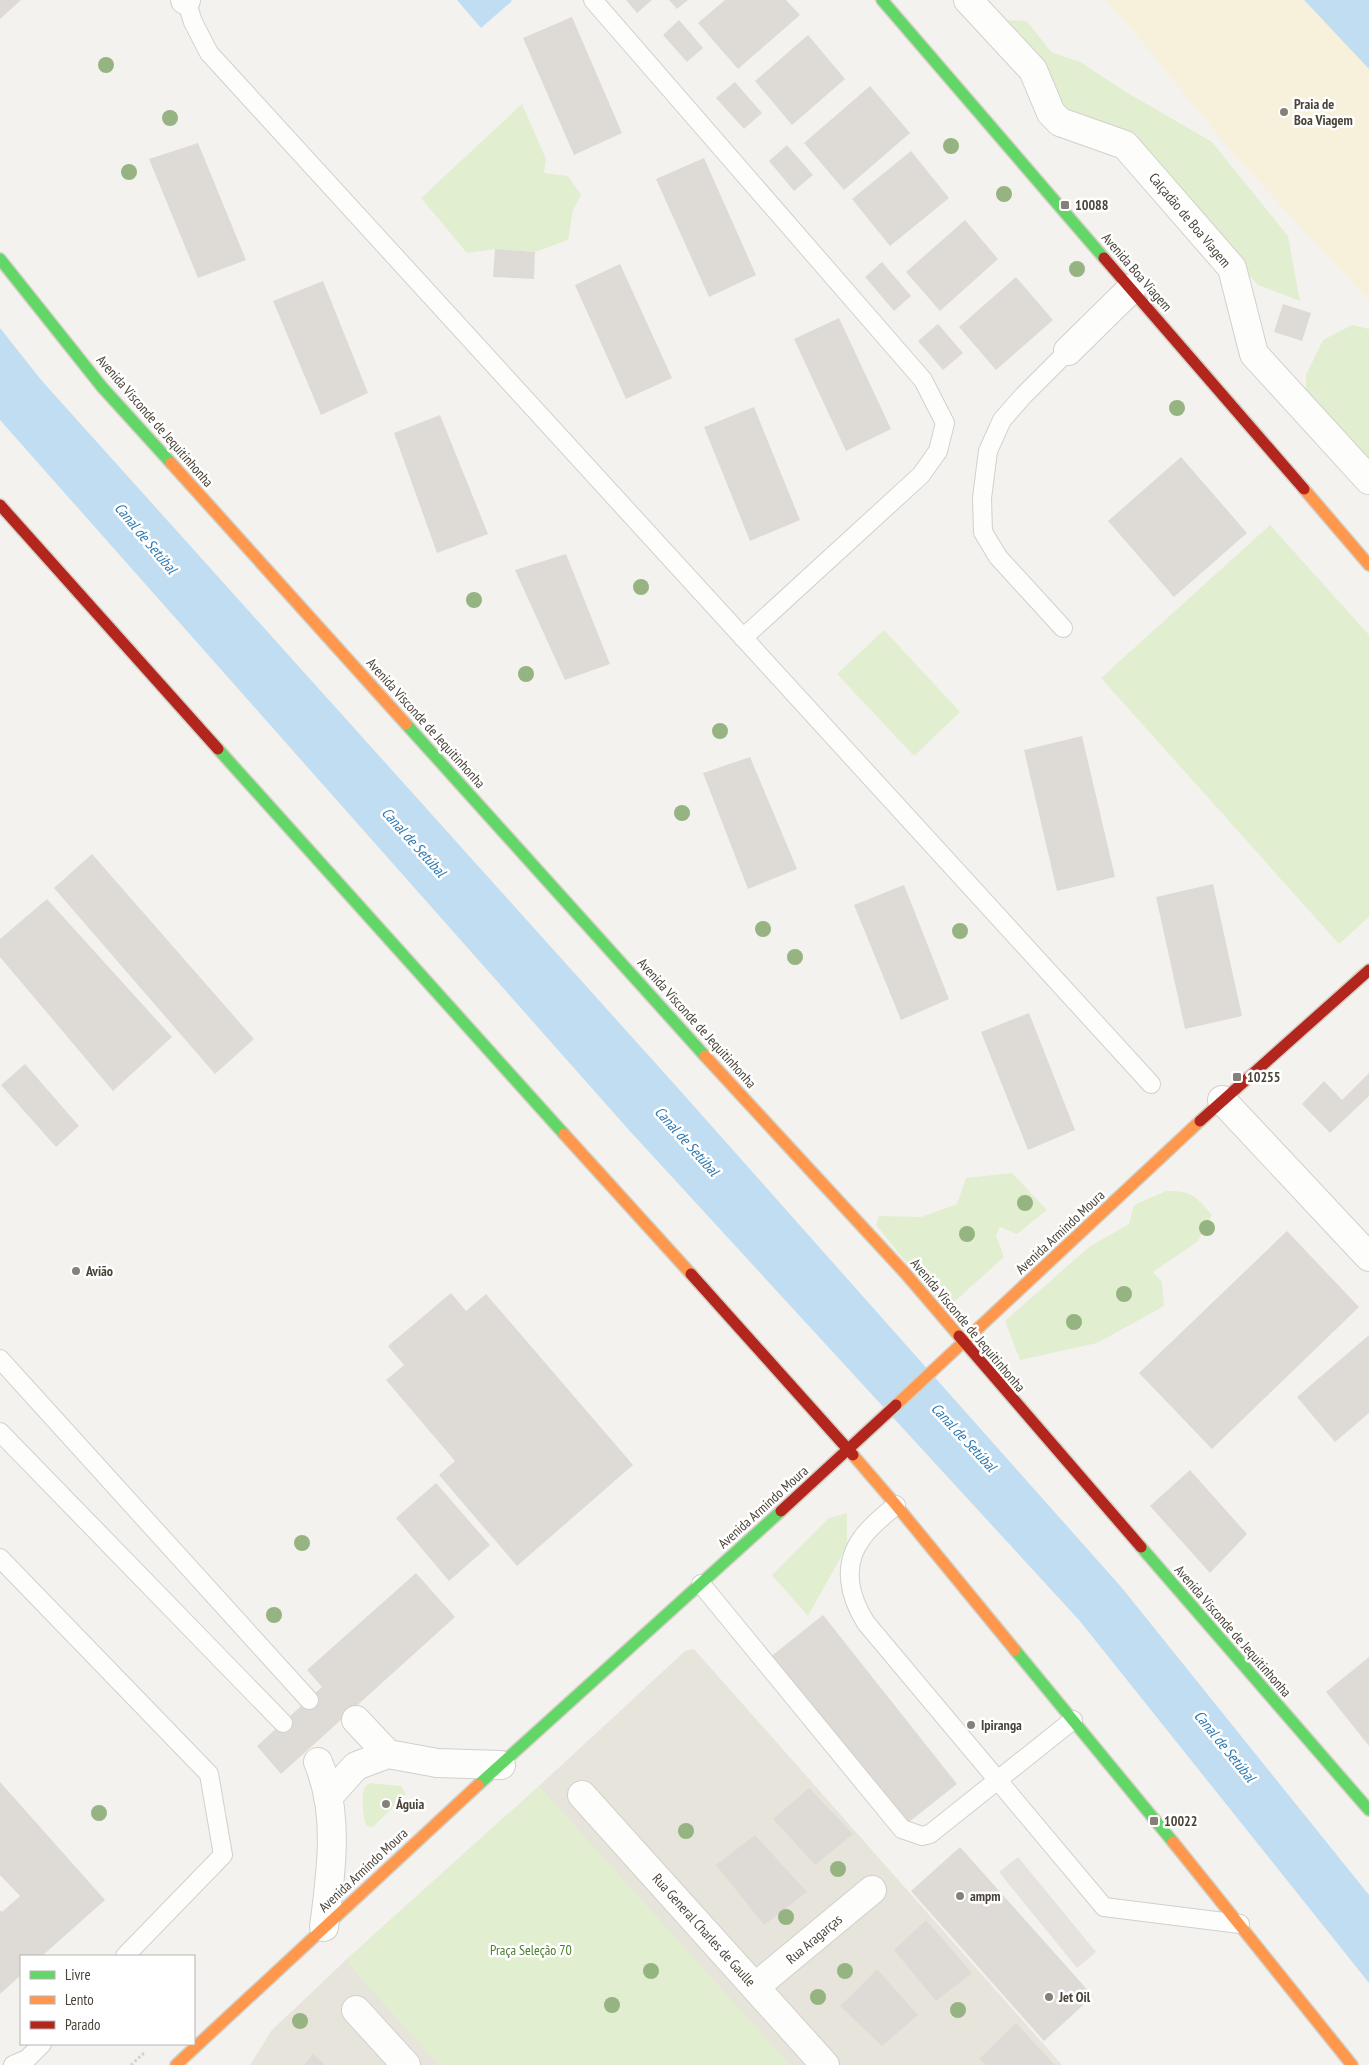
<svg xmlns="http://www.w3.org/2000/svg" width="1369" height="2065" font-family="'PT Sans Narrow',sans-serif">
<rect width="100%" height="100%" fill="#f4f2ee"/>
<!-- residential -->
<path fill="#e7e4dc" d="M694,1649L1062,2065H250L272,2030L348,1958L539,1786L685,1651Z"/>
<!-- green -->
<path fill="#e1eecf" d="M1001,20L1027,21L1051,52L1080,62L1126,92L1212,142L1288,236L1300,301L1258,285L1153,167L1113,125L1071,117L1053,102Z
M522,104L546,159L544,173L568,176L581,195L573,210L568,240L535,252L495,249L467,253L421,198Z
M1352,325L1369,329V464L1306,390V375L1323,340Z
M1270,525L1369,635V917L1339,944L1101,678Z
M884,630L960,712L914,756L837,674Z
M1012,1173L1047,1210L1017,1234L1000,1227L996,1235L1004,1257L945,1310L876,1225L879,1216L921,1217L957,1204L966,1178Z
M1166,1191C1193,1191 1195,1196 1212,1215L1197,1242L1153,1272L1162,1282L1164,1306L1097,1343L1020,1360L1005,1321L1089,1247L1129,1224L1134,1205Z
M847,1513V1546L808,1616L772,1575L829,1518Z
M370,1783L401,1786L406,1794L373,1827L367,1826C363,1821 361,1795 364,1789C366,1785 367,1785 370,1783Z
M539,1786L790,2065H439L350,1966L348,1958Z"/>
<!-- sand -->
<path fill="#f7f0da" d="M1106,0H1304L1369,69V299L1362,293L1235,156L1129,26Z"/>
<!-- parking -->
<path fill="#e6e3df" d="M1018,1857L1096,1952L1077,1968L999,1872Z"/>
<!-- water -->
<path fill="#c0ddf1" d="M457,0H511L512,1L481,28Z
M1304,0H1369V69L1306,2Z
M0,328L42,381L676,1086L1122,1588L1369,1895V1983L1079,1620L628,1129L0,420Z"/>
<!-- building -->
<path fill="#dedbd6" d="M0,0H21L0,19Z
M626,0H652L637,13Z
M669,0H688L677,9Z
M725,0H786L800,15L738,69L698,23Z
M572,17L622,133L574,155L523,38Z
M679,20L703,48L687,62L663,35Z
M808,35L845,79L792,125L755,81Z
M735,82L762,113L744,129L716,98Z
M870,86L910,133L844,190L804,143Z
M198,143L246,260L198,278L149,159Z
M787,145L813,175L794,191L769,161Z
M911,151L949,198L890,246L852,199Z
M704,158L756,275L709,297L656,179Z
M965,220L998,259L940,311L906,272Z
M495,249L535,252L534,279L493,277Z
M882,262L911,296L894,311L865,277Z
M620,264L672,378L626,399L575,285Z
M1016,277L1053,320L996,370L959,327Z
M323,281L368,393L321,415L273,301Z
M1283,304L1311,313L1302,341L1274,332Z
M839,318L891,429L846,451L794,339Z
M938,324L963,353L943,370L918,341Z
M754,407L800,520L750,541L704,427Z
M440,415L488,534L437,553L394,433Z
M1181,457L1247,533L1174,597L1108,521Z
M566,554L610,664L565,680L515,570Z
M1082,736L1115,877L1057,891L1024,750Z
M750,757L797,869L748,889L703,773Z
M92,854L254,1039L215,1074L54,888Z
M1213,884L1242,1016L1185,1029L1156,897Z
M904,885L949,999L901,1020L854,905Z
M47,899L172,1037L113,1091L0,957V939Z
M1029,1013L1075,1130L1028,1150L981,1032Z
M25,1064L79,1126L56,1147L1,1085Z
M1369,1073V1096L1330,1133L1302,1104L1324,1081L1342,1100Z
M1287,1231L1359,1307L1212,1449L1139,1373Z
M451,1293L466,1311L486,1294L633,1465L517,1566L439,1475L455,1461L386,1380L404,1365L388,1346Z
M1369,1335V1413L1335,1442L1297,1397Z
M1190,1470L1247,1534L1210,1573L1150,1506Z
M436,1483L490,1545L449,1581L396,1518Z
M416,1573L455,1617L281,1774L257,1746L322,1687L307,1670Z
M823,1615L957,1784L904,1826L769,1658Z
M1369,1657V1746L1326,1692Z
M0,1782L105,1900L42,1956H21V1975L0,1994V1910L2,1912L20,1896L0,1875Z
M809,1788L853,1834L815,1865L773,1819Z
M755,1835L807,1892L764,1925L716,1865Z
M960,1847L1093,1996L1044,2041L911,1891Z
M926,1920L972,1973L936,2001L894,1950Z
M877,1969L918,2015L882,2046L840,2006Z
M1016,2023L1055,2065H986L979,2059Z
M313,2054L325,2065H304Z"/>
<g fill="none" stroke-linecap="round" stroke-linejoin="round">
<defs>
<path id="lane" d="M186,0L193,22L209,53L1151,1084
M593,0L923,380L945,423L938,451L921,475L743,638
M1063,628L998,557L983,532L982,498L988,451L1002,420L1023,396L1068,351
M0,1359L309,1700
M0,1432L283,1723
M896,1505C885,1515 870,1526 862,1538C842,1565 849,1596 866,1623L1104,1907L1240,1924
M0,1558L209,1774L223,1855L125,1956
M701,1584L902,1829L922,1836L930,1834L1073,1720
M13,2065L27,2059L42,2044"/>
<path id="street" d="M185,0H186
M968,0L1033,70L1051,113L1060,122L1125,145L1232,268L1254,354L1369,480
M1068,351L1132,288
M1222,1100L1369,1257
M356,1720L388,1754L437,1763L501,1765
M318,1762C340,1814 331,1873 324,1927
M582,1795L825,2065
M328,1797L356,1766L388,1754
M755,1987L872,1890
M356,2010L406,2065"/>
<path id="fast" d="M882,0L1104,258
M0,259L102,387L171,463
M406,724L705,1056
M218,749L564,1134
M1141,1547L1369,1810
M1015,1650L1173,1842
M478,1785L781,1511"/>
<path id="slow" d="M171,463L406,724
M1304,489L1369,565
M705,1056L905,1273L959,1336
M564,1134L691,1274
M896,1405L1200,1121
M853,1455L896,1505L1015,1650
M1173,1842L1352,2065
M176,2065L478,1785"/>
<path id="jam" d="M1104,258L1304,489
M0,505L218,749
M1200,1121L1369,970
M691,1274L853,1455
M959,1336L1141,1547
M781,1511L896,1405"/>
</defs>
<!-- lane casing -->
<use href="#lane" stroke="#d2d0cb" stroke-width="20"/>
<!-- street casing -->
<use href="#street" stroke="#d2d0cb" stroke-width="30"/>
<!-- fast casing -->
<use href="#fast" stroke="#d3cfc5" stroke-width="14"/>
<!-- slow casing -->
<use href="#slow" stroke="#d3cfc5" stroke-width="14"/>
<!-- jam casing -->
<use href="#jam" stroke="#d3cfc5" stroke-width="14"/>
<!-- path -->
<path stroke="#d3d2cc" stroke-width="3" stroke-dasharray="2.5 2.5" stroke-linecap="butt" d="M131,2065L145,2052"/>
<!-- lane -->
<use href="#lane" stroke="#fdfdfc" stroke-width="18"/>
<!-- street -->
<use href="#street" stroke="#fdfdfc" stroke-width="28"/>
<!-- fast -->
<use href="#fast" stroke="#63d668" stroke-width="11"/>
<!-- slow -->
<use href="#slow" stroke="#ff974d" stroke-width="11"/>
<!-- jam -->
<use href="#jam" stroke="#b3261e" stroke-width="11"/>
</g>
<!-- trees -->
<g fill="#96b382">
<circle cx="106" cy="65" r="8"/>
<circle cx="170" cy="118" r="8"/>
<circle cx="951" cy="146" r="8"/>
<circle cx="129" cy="172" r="8"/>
<circle cx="1004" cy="194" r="8"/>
<circle cx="1077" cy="269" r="8"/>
<circle cx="1177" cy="408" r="8"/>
<circle cx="641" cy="587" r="8"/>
<circle cx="474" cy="600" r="8"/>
<circle cx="526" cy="674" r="8"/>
<circle cx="720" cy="731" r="8"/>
<circle cx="682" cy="813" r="8"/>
<circle cx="763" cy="929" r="8"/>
<circle cx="960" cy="931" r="8"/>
<circle cx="795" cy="957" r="8"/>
<circle cx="1025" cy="1203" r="8"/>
<circle cx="1207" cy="1228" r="8"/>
<circle cx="967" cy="1234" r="8"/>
<circle cx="1124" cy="1294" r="8"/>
<circle cx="1074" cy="1322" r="8"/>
<circle cx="302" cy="1543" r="8"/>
<circle cx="274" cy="1615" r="8"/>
<circle cx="99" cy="1813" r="8"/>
<circle cx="686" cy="1831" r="8"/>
<circle cx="838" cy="1869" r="8"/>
<circle cx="786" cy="1917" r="8"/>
<circle cx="651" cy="1971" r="8"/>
<circle cx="845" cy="1971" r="8"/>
<circle cx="818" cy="1997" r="8"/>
<circle cx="612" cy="2005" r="8"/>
<circle cx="958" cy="2010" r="8"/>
<circle cx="300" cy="2021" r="8"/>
</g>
<!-- markers -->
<g fill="#868178" stroke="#fff" stroke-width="2">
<circle cx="1284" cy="112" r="5"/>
<rect x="1060" y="200" width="10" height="10" rx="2.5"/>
<rect x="1232" y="1072" width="10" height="10" rx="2.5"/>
<circle cx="76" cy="1271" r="5"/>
<circle cx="971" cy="1725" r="5"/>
<circle cx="386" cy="1804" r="5"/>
<rect x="1149" y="1816" width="10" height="10" rx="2.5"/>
<circle cx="960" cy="1896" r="5"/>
<circle cx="1049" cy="1997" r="5"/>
</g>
<g text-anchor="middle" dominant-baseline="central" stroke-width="5" stroke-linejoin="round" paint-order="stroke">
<!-- poi labels -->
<g font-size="14" font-weight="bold" fill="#4b4439" stroke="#fff" text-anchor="start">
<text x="1294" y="104">Praia de<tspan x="1294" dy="16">Boa Viagem</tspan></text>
<text x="1075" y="205">10088</text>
<text x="1247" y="1077">10255</text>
<text x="86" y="1271">Avião</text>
<text x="981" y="1725">Ipiranga</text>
<text x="396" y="1804">Águia</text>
<text x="1164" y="1821">10022</text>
<text x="970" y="1896">ampm</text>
<text x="1059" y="1997">Jet Oil</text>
</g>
<!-- street labels -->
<g font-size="14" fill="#4b4439" stroke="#fff">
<text transform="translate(1190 220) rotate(50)">Calçadão de Boa Viagem</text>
<text transform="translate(1137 272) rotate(49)">Avenida Boa Viagem</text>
<text transform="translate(155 421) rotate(49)">Avenida Visconde de Jequitinhonha</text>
<text transform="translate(426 723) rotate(48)">Avenida Visconde de Jequitinhonha</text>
<text transform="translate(697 1023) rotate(48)">Avenida Visconde de Jequitinhonha</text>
<text transform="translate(1060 1232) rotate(-43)">Avenida Armindo Moura</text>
<text transform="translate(968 1325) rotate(50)">Avenida Visconde de Jequitinhonha</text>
<text transform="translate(763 1507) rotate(-42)">Avenida Armindo Moura</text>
<text transform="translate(1233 1631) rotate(49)">Avenida Visconde de Jequitinhonha</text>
<text transform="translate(363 1870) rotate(-43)">Avenida Armindo Moura</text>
<text transform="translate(704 1930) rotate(48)">Rua General Charles de Gaulle</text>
<text transform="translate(814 1939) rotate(-40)">Rua Aragarças</text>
</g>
<!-- park labels -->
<g font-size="14" fill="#4a7f2a" stroke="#fff">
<text x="531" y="1950">Praça Seleção 70</text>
</g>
<!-- water labels -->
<g font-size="15" font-style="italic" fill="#2e7ab2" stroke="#fff">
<text transform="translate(146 538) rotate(50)">Canal de Setúbal</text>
<text transform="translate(414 842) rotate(48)">Canal de Setúbal</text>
<text transform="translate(687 1141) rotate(48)">Canal de Setúbal</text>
<text transform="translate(964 1437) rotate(47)">Canal de Setúbal</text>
<text transform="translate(1225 1746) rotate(51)">Canal de Setúbal</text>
</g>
</g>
<!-- legend -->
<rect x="20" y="1955" width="175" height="90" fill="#ffffff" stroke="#b7b4b0"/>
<rect x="30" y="1971" width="25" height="8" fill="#63d668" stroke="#b7b4b0"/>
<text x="65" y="1980" font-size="15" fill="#4b4439">Livre</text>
<rect x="30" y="1996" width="25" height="8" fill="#ff974d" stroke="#b7b4b0"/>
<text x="65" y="2005" font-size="15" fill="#4b4439">Lento</text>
<rect x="30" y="2021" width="25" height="8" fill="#b3261e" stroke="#b7b4b0"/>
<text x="65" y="2030" font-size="15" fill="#4b4439">Parado</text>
</svg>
